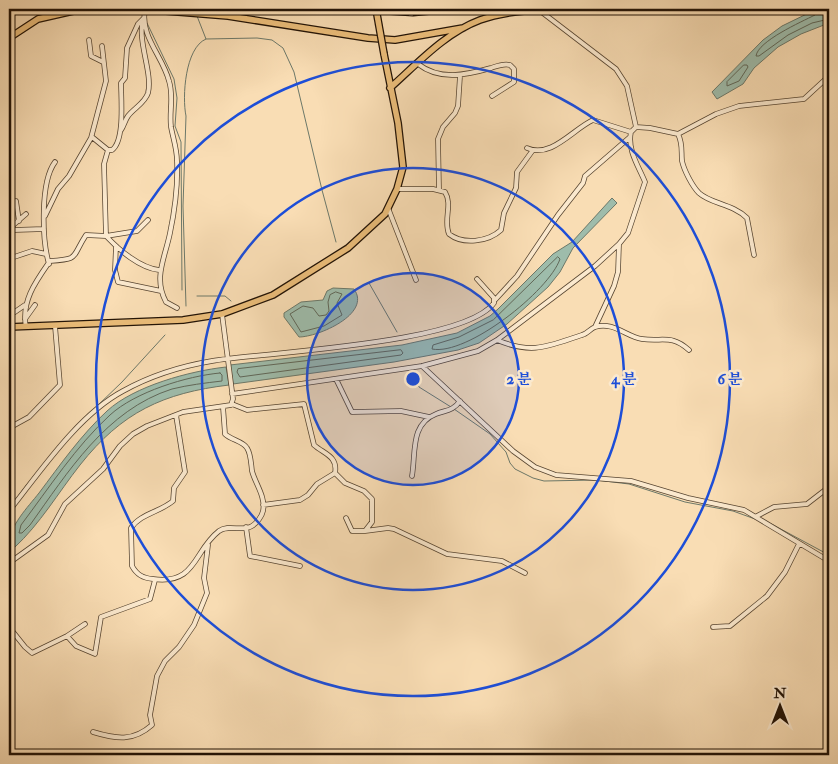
<svg xmlns="http://www.w3.org/2000/svg" width="838" height="764" font-family="'IM FELL Double Pica','Noto Serif KR',serif">
<rect width="100%" height="100%" fill="#f9ddb4"/>
<filter id="stains"><feTurbulence type="fractalNoise" baseFrequency=".004" numOctaves="4"/><feColorMatrix values="0 0 0 0 .2 0 0 0 0 .09 0 0 0 0 .02 0 0 0 .5 -.17"/></filter>
<radialGradient id="worn" r=".72"><stop offset=".6" stop-color="#630" stop-opacity="0"/><stop offset="1" stop-color="#630" stop-opacity=".3"/></radialGradient>
<!-- water -->
<path fill="#9ebcab" stroke="#6c7869" d="M817,9H829V23L801,34L778,47L754,68L743,84L717,99L712,92L763,40L782,26Z
M612,198L617,203L573,248L560,272L548,287L507,324L479,343L458,350L394,362L233,384L230,365L402,345L457,333L490,316L498,309L553,254L572,242Z
M333,288L354,289C372,314 318,337 299,337L284,317V313L301,302L323,300L327,291Z
M226,367L229,385C163,393 122,412 80,465C58,493 40,524 14,548L9,545C9,526 28,507 39,493C60,465 81,435 107,411C134,386 190,371 226,367Z"/>
<g fill="none" stroke-linecap="round" stroke-linejoin="round">
<!-- shore -->
<path stroke="#606758" stroke-width="1" d="M817,9L815,15C801,22 758,41 756,56H759L788,35L812,23L829,19
M744,65H747L748,67L739,81L727,86V82Z
M558,257L560,259C549,291 467,356 432,349L433,345L459,337L493,320Z
M336,292L342,294L337,303L342,315L324,326L301,332L290,314L303,306L313,308L319,316L326,315L329,311L328,302L330,295Z
M401,350L403,353L401,355L240,377L237,372L238,369Z
M220,373L222,375V381C205,383 188,385 172,389C106,410 68,472 30,525L22,533H19L21,525C49,488 76,446 110,415C135,392 187,376 220,373Z"/>
<!-- stream -->
<path stroke="#6c7869" stroke-width="1" d="M147,23L174,79L177,98L175,126L181,142L182,290
M206,39L257,38L272,40L283,48L294,72L322,190L336,242
M369,283L397,332
M197,296H225L231,301
M186,306L183,206L186,116C182,97 185,48 206,39L197,16
M412,370L419,387L451,407
M454,409L490,434L506,452L510,463L515,469L533,478L544,481L596,480L629,484L685,502L733,511L755,519
M67,435L122,382L165,335
M9,508L28,483
M764,520L829,555"/>
<defs>
<path id="street" d="M145,10C140,36 163,57 169,81C174,96 169,112 171,127C173,138 177,149 177,161C178,184 175,209 170,233C165,258 153,278 166,302L177,308
M539,10L616,69L627,86L636,127
M89,40L91,56L103,62
M418,64C440,81 466,75 491,68C497,66 504,63 510,65L514,69V82L492,96
M636,127L650,128L678,134C683,144 681,151 682,161C684,170 692,186 699,193C711,204 733,204 747,218L754,255
M121,130C124,126 125,120 128,116C134,108 145,103 148,93C153,73 137,41 143,20
M678,134L716,114L739,106L804,99L829,76
M92,137L108,150L104,164L106,236L137,231L148,220
M527,148C551,159 573,129 593,120L631,132
M108,150H112C125,141 121,98 121,83L125,78L127,48L138,24L144,18
M397,189H433L445,192C453,205 443,220 449,234C463,245 488,242 501,230L504,213L516,188L517,172L533,150
M439,190L438,139L443,127L455,113L458,106L460,76
M16,201L19,221
M388,208L416,280
M45,216L58,189L69,176L91,138L106,81L102,46
M12,231L11,227L26,214
M9,233L14,230L44,229
M116,246L115,270L118,282L161,291
M11,258L32,251L46,254
M49,264C42,240 40,182 55,162
M495,300L517,276L558,215L583,183L585,176L630,137
M9,316L25,305
M25,319L35,305
M26,327C21,301 36,281 50,261C80,259 71,258 86,235L106,236C119,250 140,268 159,270
M595,327L614,286L618,272L619,244
M497,340C533,355 548,346 582,335C587,334 590,329 595,327C613,321 627,337 642,339C663,342 671,334 689,350
M422,366L513,451L535,467L556,475L631,481L688,498L744,510L829,561
M336,379L352,412L401,411L429,417
M232,394L422,366L478,351L497,340L595,266L619,244L628,233L645,182C639,167 627,150 631,132L636,127
M232,404L247,410L304,404L314,445C324,454 338,456 335,473L345,483L364,491L372,499V522L365,531H352L346,518
M176,415L185,472L174,488L173,501C160,512 140,514 131,528L132,566C137,575 143,578 153,579C197,585 193,551 219,531C229,524 242,532 252,526C257,523 262,516 263,511C266,497 255,483 252,471C251,464 251,454 247,448C243,441 231,440 225,434L223,407
M9,428L29,417L60,385L55,326
M412,476C416,453 410,424 436,414C446,410 453,411 460,401
M263,505L300,500L308,495L317,484L335,473
M9,511C40,472 78,415 123,391C150,376 182,366 212,361C268,352 464,344 494,303V298L477,279
M757,516L774,507L807,504L829,487
M246,527L250,556L300,566
M365,531L388,528L394,529L447,554L502,561L525,573
M9,563L48,535L65,504L103,469L120,446L133,434L147,426L183,412L231,405L233,399L222,314
M9,627L25,647L32,653L67,636L85,624
M713,627L730,626L767,596L785,572L799,544
M67,636L76,646L95,654L101,617L150,599L155,580
M93,732C116,739 133,742 152,725L150,715L157,676L165,661L179,647L194,625L207,593L204,578L208,545"/>
<path id="primary" d="M141,9L228,16L368,38L395,40L463,28
M9,38L38,19L82,9
M390,88C417,64 445,33 480,20C500,13 521,11 542,9
M9,327L183,320L222,314L273,295L348,248L385,214L397,189L403,167L398,123L384,54"/>
</defs>
<!-- street casing -->
<use href="#street" stroke="#574531" stroke-width="5.5"/>
<!-- primary casing -->
<use href="#primary" stroke="#211205" stroke-width="8"/>
<!-- street -->
<use href="#street" stroke="#fbe9ce" stroke-width="4"/>
<!-- primary -->
<use href="#primary" stroke="#ecbe7a" stroke-width="5.5"/>
<defs>
<path id="rail" d="M321,9L413,15L476,9
M9,16L26,9"/>
</defs>
<!-- rail casing -->
<use href="#rail" stroke="#211205" stroke-width="3"/>
<!-- rail -->
<use href="#rail" stroke="#fbe9ce" stroke-width="1" stroke-dasharray="4" stroke-linecap="butt"/>
<defs>
<path id="primary-bridge" d="M376,9L384,54"/>
</defs>
<!-- primary-bridge casing -->
<use href="#primary-bridge" stroke="#211205" stroke-width="8" stroke-linecap="butt"/>
<!-- primary-bridge -->
<use href="#primary-bridge" stroke="#ecbe7a" stroke-width="5.5"/>
</g>
<!-- distance rings -->
<circle cx="413" cy="379" r="106" fill="#1d4ed8" fill-opacity=".12"/>
<g fill="none" stroke="#1d4ed8" stroke-width="2.5">
<circle cx="413" cy="379" r="106"/>
<circle cx="413" cy="379" r="211"/>
<circle cx="413" cy="379" r="317"/>
</g>
<circle cx="413" cy="379" r="8" fill="#1d4ed8" stroke="#fbe9ce" stroke-width="2.5"/>
<g font-size="15" text-anchor="middle" font-weight="bold" fill="#1d4ed8" stroke="#fbe9ce" stroke-width="5" stroke-linejoin="round" paint-order="stroke">
<text x="519" y="384">2 분</text>
<text x="624" y="384">4 분</text>
<text x="730" y="384">6 분</text>
</g>
<!-- margin -->
<rect width="838" height="764" fill="none" stroke="#f9ddb4" stroke-width="30"/>
<rect x="10" y="10" width="818" height="744" fill="none" stroke="#211205" stroke-width="2.5"/>
<rect x="15" y="15" width="808" height="734" fill="none" stroke="#211205"/>
<!-- north arrow -->
<g transform="translate(780 706)" stroke="#fbe9ce" stroke-width="4" paint-order="stroke">
<path d="M0-4L9 19L0 12L-9 19Z" fill="#211205"/>
<text y="-8" font-size="14" font-weight="bold" text-anchor="middle" fill="#211205">N</text>
</g>
<rect width="100%" height="100%" filter="url(#stains)"/>
<rect width="100%" height="100%" fill="url(#worn)"/>
</svg>
